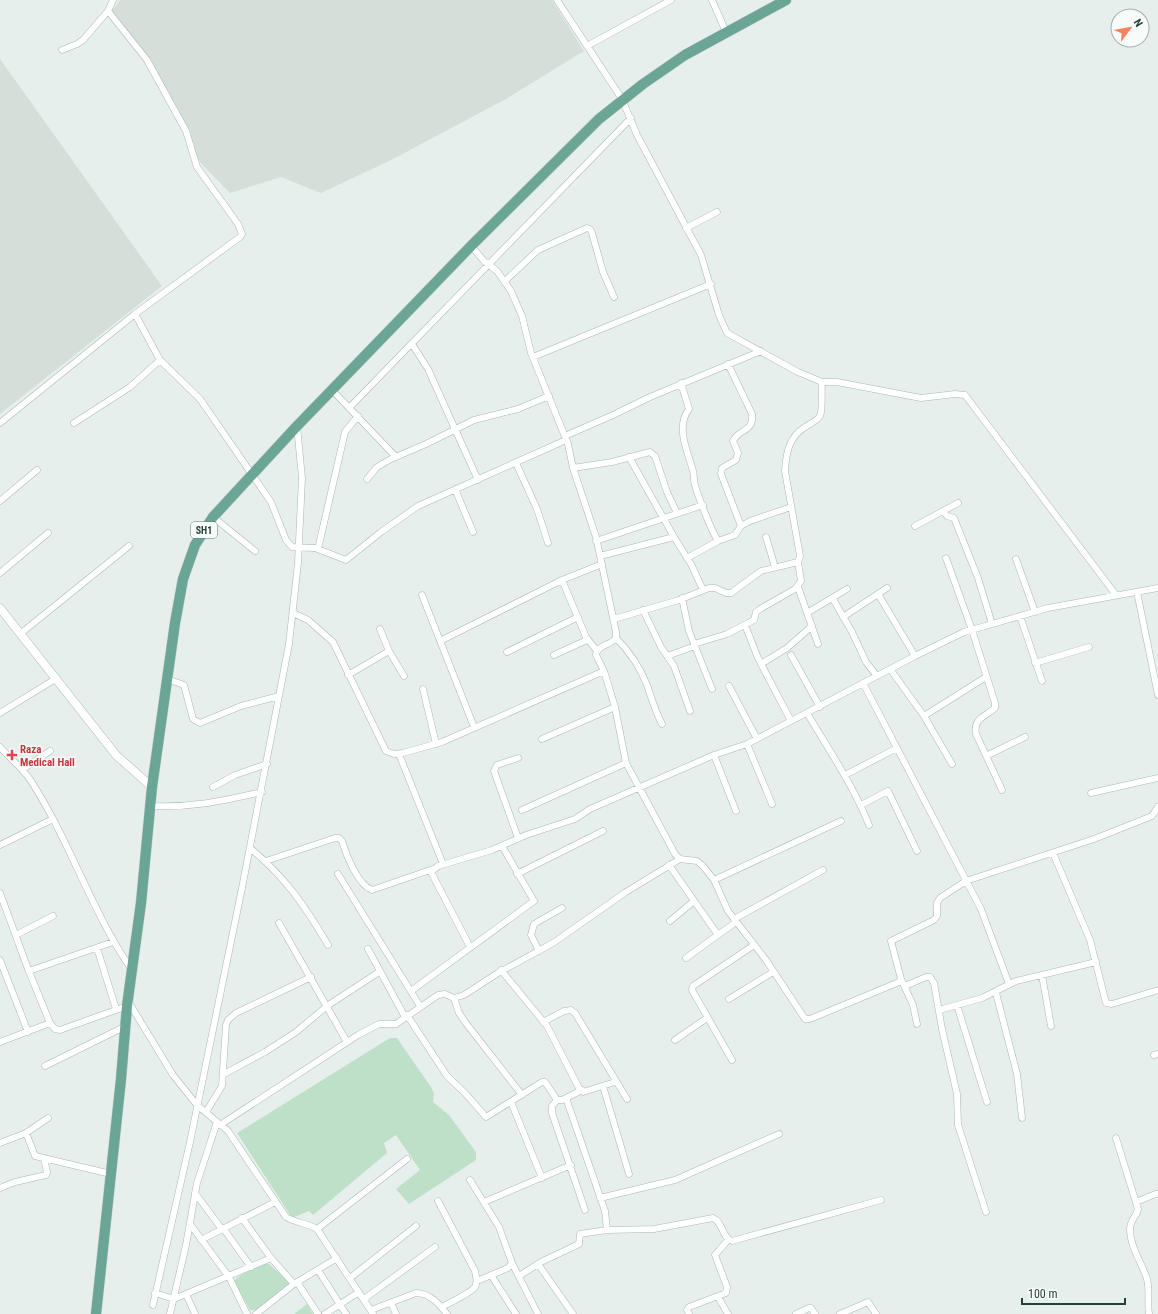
<svg xmlns="http://www.w3.org/2000/svg" width="1158" height="1314" font-family="'Roboto Condensed',sans-serif">
<rect width="100%" height="100%" fill="#e6efeb"/>
<!-- built -->
<path fill="#d4dfda" d="M120,0H552L584,51L506,99L393,159L321,193L281,177L230,193L194,156L161,82L112,11Z
M0,59L162,286L0,414Z"/>
<!-- green -->
<path fill="#bfe0c8" d="M390,1038H397L431,1087L434,1093L433,1102L449,1115L476,1152V1160L409,1204L396,1189L420,1170L396,1135L384,1143L387,1153L313,1215L309,1211L292,1218L237,1133Z
M263,1264H269L290,1283L255,1310H250L234,1281L239,1276Z
M307,1304L313,1314H294Z"/>
<g fill="none" stroke-linecap="round" stroke-linejoin="round">
<defs>
<path id="minor" d="M557,0L622,99L637,135L701,255L719,315L727,333L798,372L822,382H837L921,398L955,394L965,395L1116,595
M712,0L726,32
M587,46L671,0
M62,50L77,44L83,40L108,11
M686,228L717,212
M471,246L485,262L497,271L511,291L522,316L531,353L568,444L573,468L596,537L616,632V638C610,646 598,644 596,655L604,671L615,707L626,763L675,854L680,859L697,861L703,866L714,880L728,911L766,960L805,1019H810L899,982L901,979
M505,281L538,250L587,228L590,229L592,233L603,272L614,297
M135,314L160,360L200,399L271,502L286,540L292,547L315,548L346,560L381,532L418,506L566,440
M412,344L428,369L478,480
M533,357L711,284
M728,364L752,414C754,433 739,428 733,441L738,453L736,460L722,468L721,474L741,526
M681,383L689,409C675,427 688,452 693,471C694,474 694,477 694,480C695,490 712,532 718,541L735,535L741,526L750,521L791,507
M332,390L396,457
M349,408L631,118
M0,423L135,314L240,237L242,234L238,224L197,167L186,131L147,60L108,11L113,0
M74,423L130,387L160,360
M565,436L613,415L650,397L761,351
M516,463L537,509L548,543
M573,468L612,462L650,452L655,456L667,492L677,513
M367,479L377,467L391,459L426,444L474,420L518,409L549,396
M455,489L473,532
M0,501L37,470
M943,511L947,516L954,518L978,578L992,624
M213,517L255,551
M915,526L958,503
M674,537L691,564L703,590
M766,537L775,567
M596,541L703,505
M318,549L345,432L358,416
M600,556L674,537L629,457
M687,558L718,541
M946,558L972,630L995,703V708C985,717 973,718 976,734L1002,790
M1016,559L1035,612
M0,573L48,533
M562,580L586,637L597,651
M798,587L818,644
M1137,592L1158,695
M878,594L915,656
M422,595L474,727
M682,598L689,631L712,689
M833,599L852,632L866,662L877,676
M643,610L661,647L674,666L690,711
M293,613L308,620L333,642L386,751L394,754L403,753L442,742L604,671
M807,613L847,589
M1020,616L1042,681
M843,617L887,588
M614,619L679,600L709,588H715L726,593H731L761,571L798,562L800,556L785,471C786,453 789,437 805,427C810,424 817,421 820,416C823,411 821,389 822,382
M745,625L758,658L791,721
M380,629L389,651L404,676
M20,634L129,546
M616,638C630,652 640,667 647,685C652,699 655,711 662,724
M440,641L562,580L602,564
M694,644L727,634L754,620L756,612L760,609L795,589L801,581L798,562
M507,652L578,617
M554,655L587,640
M791,655L820,707
M667,656L695,646
M1035,663L1089,647
M761,664L787,648L812,626
M890,669L924,716L952,764
M348,675L389,651
M167,679L184,685L193,719L200,723L241,706L279,696
M863,683L981,909L1009,984
M729,686L757,739
M423,689L436,744
M0,713L57,678
M807,713C829,750 853,785 869,825
M924,716L986,677
M542,739L615,707
M747,744L772,804
M0,747C10,759 22,767 31,781C70,841 91,911 132,970
M399,754L443,864
M714,755L736,811
M986,756L1025,737
M518,758L497,765L494,771L518,838
M23,769L50,751
M845,775L897,748
M213,787L235,775L267,764
M1091,793L1158,778
M861,805L888,791L917,851
M150,806C192,808 221,801 262,792
M522,810L626,763
M0,845L53,819
M250,848C286,878 305,906 328,945
M1053,853L1090,940L1106,1003L1112,1004L1158,990
M266,861L335,838H339L342,841C346,855 358,885 372,890L433,869
M669,865L718,935
M338,874L420,1006
M517,874L603,831
M714,880L841,821
M0,893L28,969L50,1023L0,1042
M734,919L823,870
M670,921L694,901
M279,923L347,1042
M16,935L53,916
M470,947L431,872L438,866L492,850L526,835L575,819L590,809L714,755L747,744L915,656L964,632L1048,608L1158,588
M97,948L116,1009
M368,949L405,1017
M539,951L531,935L534,924L562,908
M686,958L736,922
M0,960L28,1032
M501,970L547,1026L579,1088L583,1092L615,1082
M29,971L113,942
M1042,975L1051,1026
M905,986L926,977H930L934,983L942,1029L957,1094L958,1125L986,1212
M411,991L534,901L502,846
M996,993L1017,1074L1022,1118
M454,998L459,1013L465,1022L522,1095
M729,999L773,972
M128,1001L173,1075L197,1105L228,1131L286,1217C296,1223 307,1223 317,1229L373,1314
M957,1005L987,1102
M939,1010L982,998L1016,981L1096,962
M407,1015L447,1076L465,1093L486,1117L542,1082H545L557,1100H562L582,1090
M543,1022L564,1011L571,1010L575,1013L627,1099
M50,1023L55,1029L60,1030L127,1006
M917,1024L913,1005L901,979L891,941L934,920L937,916V903L940,898L966,881L1094,839L1152,816L1158,807
M675,1040L707,1018
M1154,1055L1158,1054
M732,1060L692,990L693,986L754,945
M45,1066L126,1026
M224,1074L265,1052L296,1032L327,1006L379,972
M603,1086L629,1174
M566,1098L605,1211L607,1230
M557,1100L552,1106V1113L585,1210
M511,1102L542,1178
M206,1112L222,1086L226,1025L228,1020L236,1013L311,977
M220,1125L358,1035L379,1024H396L438,995L445,994L454,998L464,995L498,973L553,943L626,892L680,859
M26,1133L35,1156L111,1174
M1116,1138L1138,1209C1137,1216 1130,1220 1130,1229C1130,1247 1142,1263 1147,1279C1150,1291 1147,1303 1149,1314
M0,1143L26,1133L48,1118
M470,1180L499,1227L512,1263L508,1268L477,1281
M0,1188L15,1182L46,1175L47,1172L44,1158
M195,1193L221,1228
M600,1198L675,1180L779,1134
M438,1201L475,1271C476,1276 478,1282 475,1287C471,1293 449,1303 442,1307
M484,1202L571,1165
M1136,1202L1158,1193
M242,1218L271,1258L294,1284
M190,1224L229,1277L247,1314
M223,1228L251,1267
M317,1229L407,1159
M201,1240L275,1202
M512,1263L538,1314
M538,1264L573,1314
M318,1270L346,1314
M491,1275L516,1314
M519,1276L541,1262L579,1244L580,1234L607,1230L654,1229L713,1218C723,1222 722,1238 732,1241L881,1200
M350,1278L416,1226
M297,1282L318,1314
M155,1293L174,1299L271,1258
M186,1294L195,1314
M718,1297L728,1314
M364,1299L435,1247
M391,1303L396,1314
M153,1305L190,1142L243,883L289,644L298,563L302,478L297,426
M371,1310L416,1293C430,1293 439,1304 447,1314
M170,1314L186,1245L197,1183L217,1122
M256,1314L294,1284L337,1258
M325,1314L359,1292
M689,1314L687,1310L689,1307L726,1293L727,1287L715,1255L728,1240
M796,1314L809,1308H811L815,1314
M840,1314L868,1302L876,1314"/>
<path id="tertiary" d="M0,608L116,755L152,787"/>
<path id="primary" d="M96,1314L121,1079L127,1006L141,903L152,787L175,623L183,579L195,545L213,517L297,426L471,246L599,119L643,84L685,55L786,0"/>
</defs>
<!-- minor casing -->
<use href="#minor" stroke="#a8b8b2" stroke-width="7"/>
<!-- tertiary casing -->
<use href="#tertiary" stroke="#a8b8b2" stroke-width="9"/>
<!-- primary casing -->
<use href="#primary" stroke="#c2cac8" stroke-width="11"/>
<!-- minor -->
<use href="#minor" stroke="#fff" stroke-width="6"/>
<!-- tertiary -->
<use href="#tertiary" stroke="#fff" stroke-width="8"/>
<!-- primary -->
<use href="#primary" stroke="#6aa596" stroke-width="10"/>
</g>
<!-- markers -->
<path fill="#e0444e" stroke="#f7fbf9" stroke-width="1.5" d="M10 749h4v4h4v4h-4v4h-4v-4h-4v-4h4z"/>
<g text-anchor="middle" dominant-baseline="central" stroke-width="3" stroke-linejoin="round" paint-order="stroke">
<!-- shield labels -->
<rect fill="#f7fbf9" stroke="#637a73" stroke-width="1" x="191" y="522" width="26" height="16" rx="3"/>
<g font-size="10" font-weight="bold" fill="#24423a">
<text x="204" y="530">SH1</text>
</g>
<!-- health labels -->
<g font-size="11" font-weight="bold" fill="#be3a42" stroke="#f7fbf9" text-anchor="start">
<text x="20" y="749">Raza<tspan x="20" dy="13">Medical Hall</tspan></text>
</g>
</g>
<!-- north arrow -->
<g transform="translate(1130 28) rotate(58)"><circle r="19" fill="#f7fbf9" stroke="#a3b1ad"/>
<path d="M0-3L7 15L0 10L-7 15Z" fill="#f4845f"/>
<text y="-6" font-size="11" font-weight="bold" text-anchor="middle" fill="#24423a">N</text>
</g>
<!-- scale -->
<path d="M1022 1298v6h103v-6" fill="none" stroke="#24423a" stroke-width="2"/>
<text x="1028" y="1298" font-size="12" fill="#24423a" stroke="#f7fbf9" stroke-width="3" paint-order="stroke">100 m</text>
</svg>
